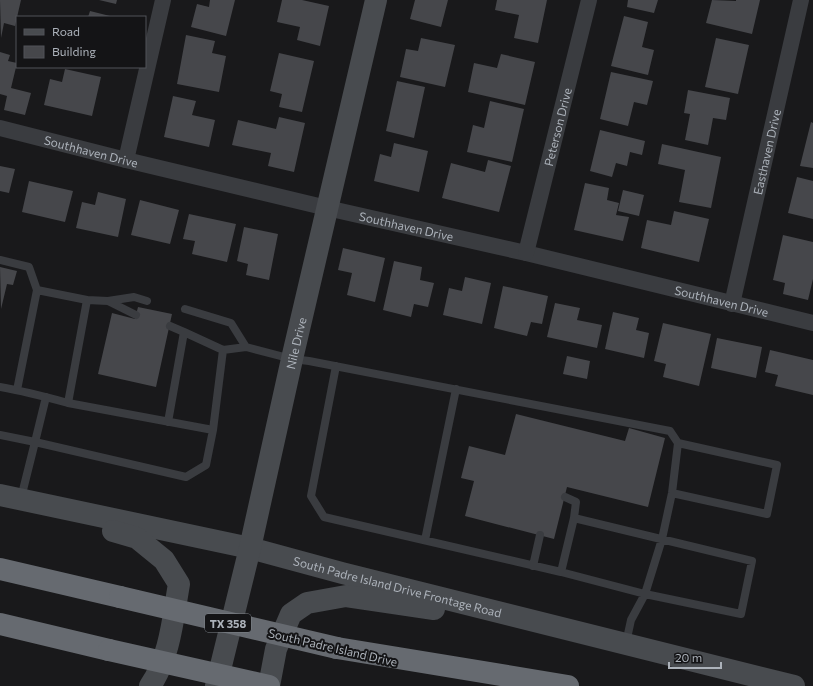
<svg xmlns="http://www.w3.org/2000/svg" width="813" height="686" font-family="Commissioner,sans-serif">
<rect width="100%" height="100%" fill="#19191b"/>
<!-- building -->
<path fill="#46474b" d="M0,0H21L15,26L4,23L1,38Z
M99,0H117L116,4Z
M210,0H235L226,36L191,27L197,4L209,7Z
M282,0H302L329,6L320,46L297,40L300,27L277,22Z
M415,0H448L441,27L410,19Z
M497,0H547L538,43L514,38L519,15L495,10Z
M628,0H658L654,13L627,7Z
M712,0L736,1V0H760L752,34L706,23Z
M90,11L110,16V17H88Z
M624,16L648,22L642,47L654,50L648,75L611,66Z
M186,35L215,41L212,53L226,56L219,92L177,84Z
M421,38L455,45L445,87L400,77L406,49L418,51Z
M716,38L749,45L738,94L705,87Z
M0,52L10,55L8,61L17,63L11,88L31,93L25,115L4,110L7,96L0,94Z
M279,53L314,61L302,112L279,107L282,94L270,91Z
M501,54L535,62L525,105L468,92L474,63L497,68Z
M65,69L101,77L92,116L44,105L50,79L62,82Z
M611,72L653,81L647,105L634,102L628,126L600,119Z
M397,81L425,87L414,138L386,131Z
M688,90L730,98L726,120L713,118L708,145L685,140L690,114L684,113Z
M173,96L196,101L192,115L215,120L209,147L164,137Z
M490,101L524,109L512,162L467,152L473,125L484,128Z
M279,117L305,123L294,172L268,166L271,153L232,145L238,120L276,129Z
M811,122L813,123V168L800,166Z
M600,130L645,141L642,155L630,152L627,166L616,163L612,177L590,171Z
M394,143L428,151L419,192L374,181L380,154L391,157Z
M662,144L721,157L711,208L679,202L685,170L658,164Z
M488,160L511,166L499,212L442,198L451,163L485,172Z
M0,166L15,169L9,193L0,191Z
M797,177L813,181V219L788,213Z
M29,181L73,191L65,222L22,212Z
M585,183L609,188L607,200L619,203L616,215L629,217L623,241L574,230Z
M623,190L644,195L639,216L618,211Z
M98,192L126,199L118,237L76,228L82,202L95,205Z
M140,200L179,210L170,244L131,235Z
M674,211L709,219L699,262L641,248L647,220L671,225Z
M189,214L236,224L227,262L192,254L195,241L183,239Z
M244,227L278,234L269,280L246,275L248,264L237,261Z
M783,235L813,242V279L808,300L783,294L785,283L773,280Z
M343,248L385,258L375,302L347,295L352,273L338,270Z
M394,261L422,267L420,280L434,283L428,307L414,304L411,317L383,310Z
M0,267L17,271L13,285L7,284L1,309Z
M465,277L491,283L482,324L443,315L449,288L462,291Z
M503,286L548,296L542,324L531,322L527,336L494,328Z
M555,303L580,308L577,320L602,325L597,348L547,337Z
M138,307L172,314L156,387L98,374L112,313L135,319Z
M613,312L639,318L636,330L649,333L644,358L605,349Z
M663,323L711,334L699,386L663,377L666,364L654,361Z
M717,338L762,347L756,378L711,368Z
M770,350L813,360V395L775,386L778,375L765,372Z
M567,356L590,361L587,379L563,374Z
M516,414L625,441L629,428L665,438L648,507L567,487L554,539L465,516L474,481L461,478L469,446L505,455Z"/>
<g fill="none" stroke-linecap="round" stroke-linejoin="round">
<!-- lane -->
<path stroke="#3a3c40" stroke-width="8" d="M0,260L29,267L37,290L87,300L68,403
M87,300L108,301
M185,309L231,323L246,347L292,359L309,361L670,431L678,443
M136,315L108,301L134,297L147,301
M170,326L184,332
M223,350L246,347
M336,366L311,496L324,517L561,572L645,594L741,614L752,561L574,518
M0,387C23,391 46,397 68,403L213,430L206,465L186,477L35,442L46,397
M17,390L37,290
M168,422L184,332L223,350L213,430
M0,435L35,442L21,498
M425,540L456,389
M533,566L540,535
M561,572L574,518L576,502L565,497
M626,643L631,620L645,594L662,539L672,493L678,443L777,465L767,514L672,493"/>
<!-- street -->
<g stroke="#3a3c40" stroke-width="16">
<path id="s1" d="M0,128L126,160L327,208L526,253L813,323"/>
<path d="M126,160L163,0"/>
<path id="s2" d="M526,253L589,0"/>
<path id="s3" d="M732,304L801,0"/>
</g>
<!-- secondary -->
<g stroke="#484b4f" stroke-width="22">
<path id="s4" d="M0,495L250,548L342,573L794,686"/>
<path d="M113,531L137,538L164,560L179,584C173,618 170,657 150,686"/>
<path id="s5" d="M216,686L250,548L292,359L376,0"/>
<path d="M269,686L276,649L291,614L307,603L346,596L434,609"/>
</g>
<!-- highway -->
<path stroke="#666a70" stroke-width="22" d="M0,569L120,597
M0,624L109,650
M337,648L568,686"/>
<!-- highway-bridge -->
<path stroke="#666a70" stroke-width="22" d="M120,597L337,648
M109,650L269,686"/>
</g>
<g text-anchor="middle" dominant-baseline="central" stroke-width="4" stroke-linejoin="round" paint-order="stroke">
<!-- shield labels -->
<rect fill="#141416" stroke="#7e8389" stroke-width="1" x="205" y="614" width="46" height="18" rx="3"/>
<g font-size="11" font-weight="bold" fill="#acb2ba">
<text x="228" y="623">TX 358</text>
</g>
<!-- street labels -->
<g font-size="12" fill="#acb2ba" stroke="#141416">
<text stroke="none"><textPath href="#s2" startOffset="130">Peterson Drive</textPath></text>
<text stroke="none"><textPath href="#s1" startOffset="94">Southhaven Drive</textPath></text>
<text stroke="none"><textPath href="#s3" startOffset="156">Easthaven Drive</textPath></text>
<text stroke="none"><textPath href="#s1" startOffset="418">Southhaven Drive</textPath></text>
<text stroke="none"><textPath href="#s1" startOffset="742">Southhaven Drive</textPath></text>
<text stroke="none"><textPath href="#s5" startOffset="352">Nile Drive</textPath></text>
<text stroke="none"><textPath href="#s4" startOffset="408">South Padre Island Drive Frontage Road</textPath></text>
<text transform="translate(333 647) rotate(13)">South Padre Island Drive</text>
</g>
</g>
<!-- legend -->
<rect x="16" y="16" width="130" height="52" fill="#141416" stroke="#515358"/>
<rect x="24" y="29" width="20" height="6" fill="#484b4f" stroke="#515358"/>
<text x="52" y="36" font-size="12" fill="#acb2ba">Road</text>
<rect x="24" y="46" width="20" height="12" fill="#46474b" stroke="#515358"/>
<text x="52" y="56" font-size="12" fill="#acb2ba">Building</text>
<!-- scale -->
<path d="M669 662v6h52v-6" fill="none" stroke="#acb2ba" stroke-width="2"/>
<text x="675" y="662" font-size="12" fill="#acb2ba" stroke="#141416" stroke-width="3" paint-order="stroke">20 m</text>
</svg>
